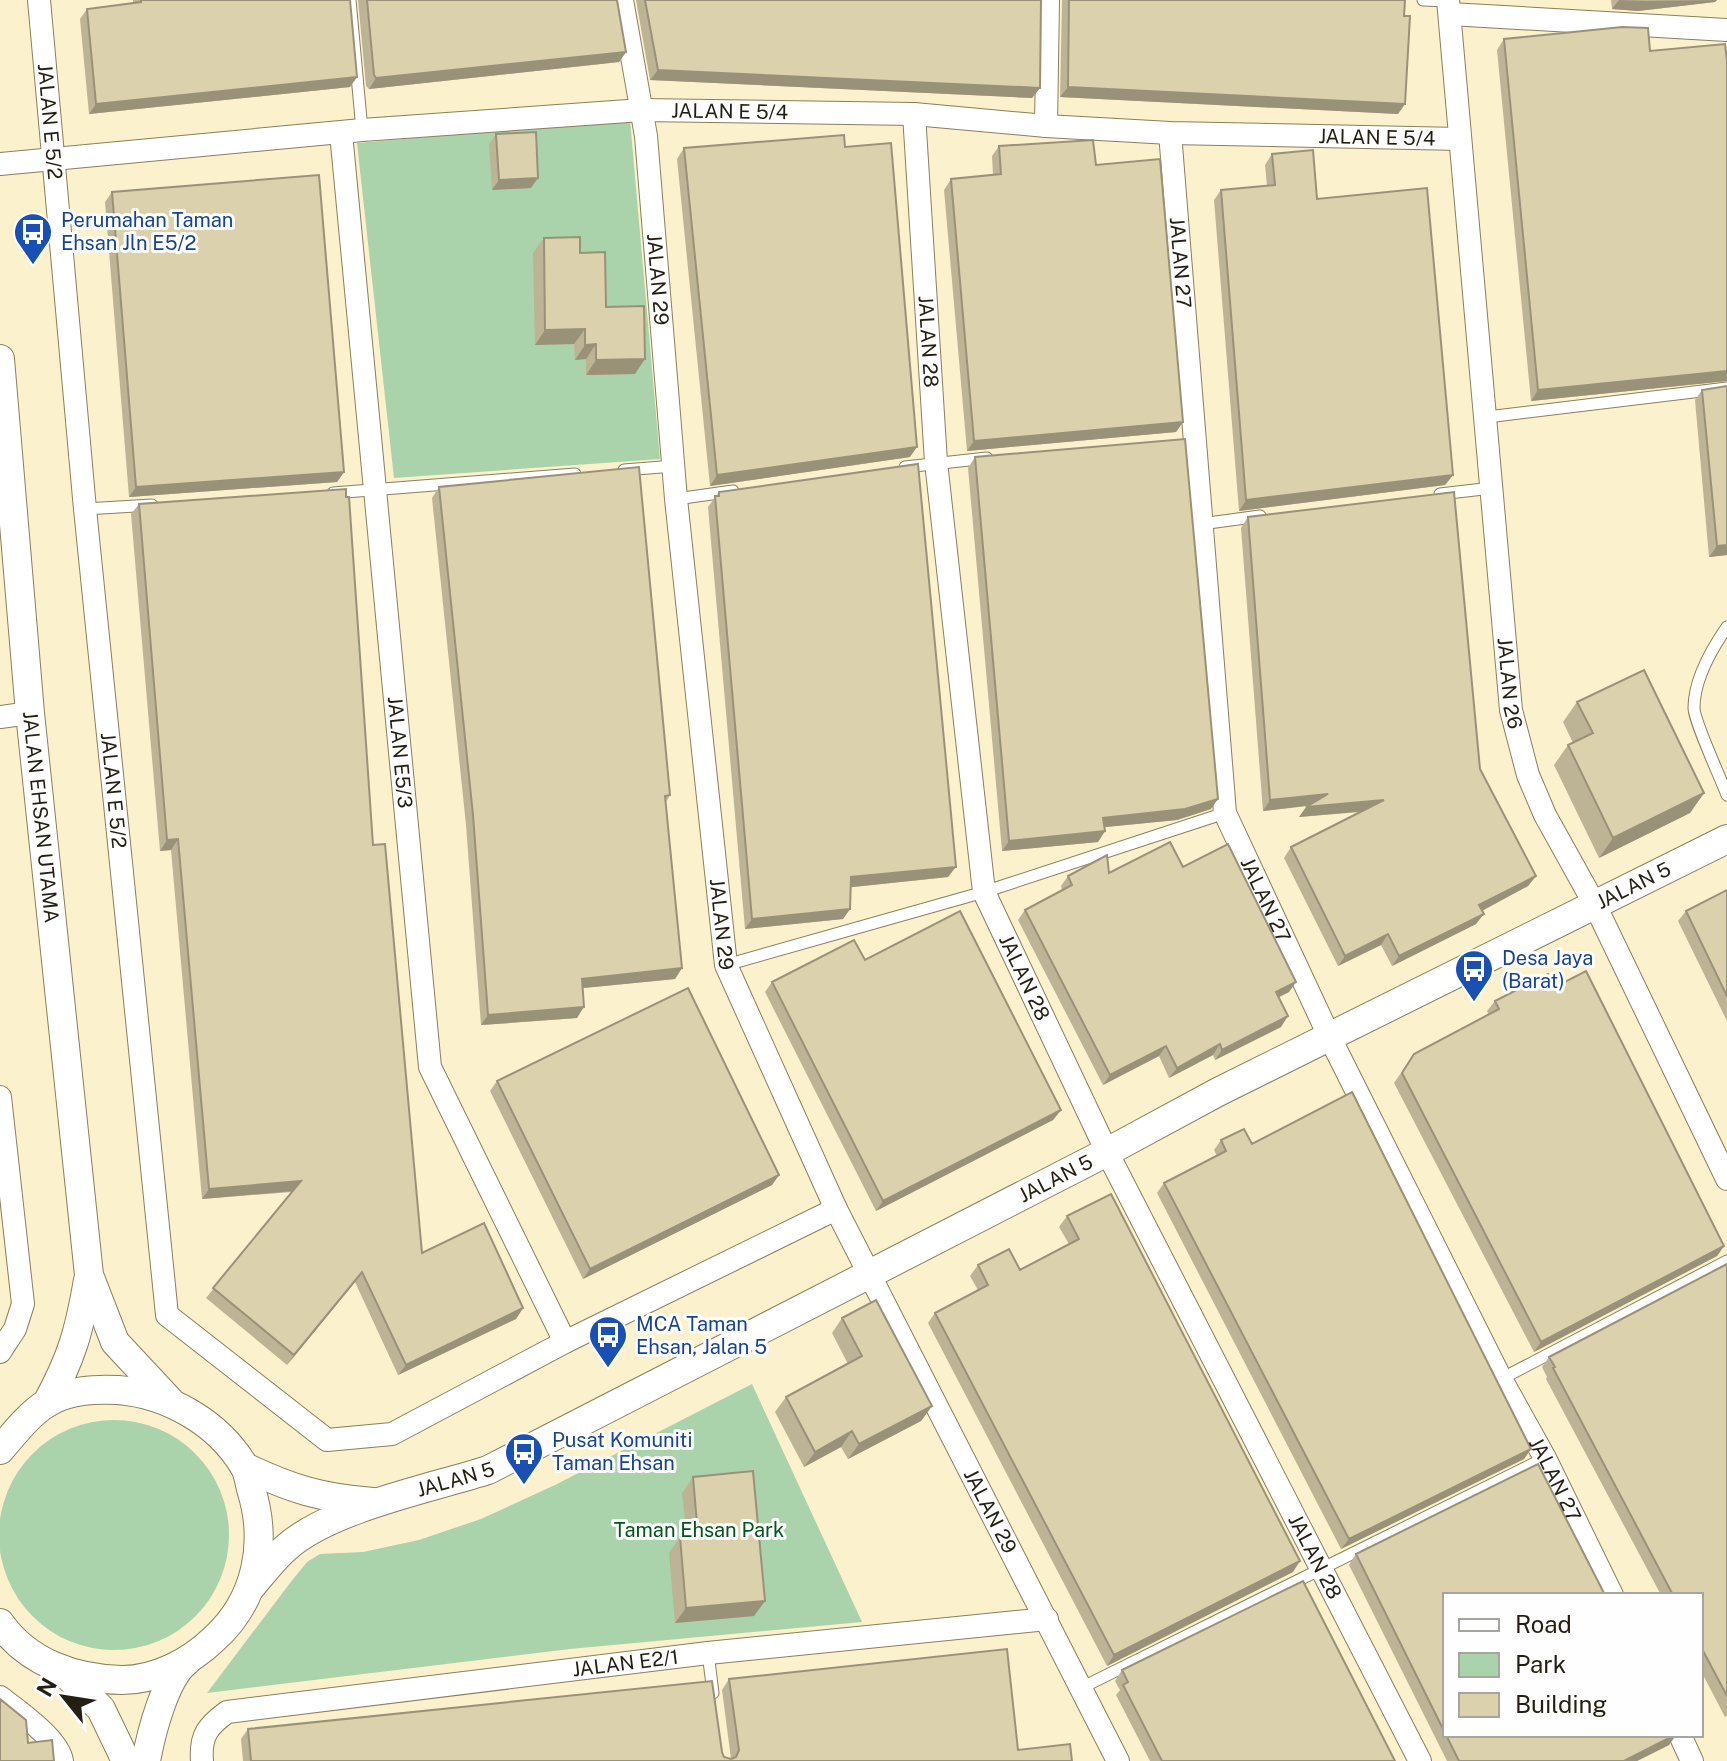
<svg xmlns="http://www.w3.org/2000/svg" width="1727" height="1761" font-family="'Public Sans',sans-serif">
<rect width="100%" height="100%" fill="#fbf1cc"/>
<!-- green -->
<path fill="#aad2ab" d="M630,120L660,459L394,478L357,143Z
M752,1384L862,1622L570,1649L207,1693L290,1583L307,1562L320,1554L363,1552L419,1540L481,1519L555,1485Z
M-1 1535a115 115 0 1 1 230 0a115 115 0 1 1-230 0Z"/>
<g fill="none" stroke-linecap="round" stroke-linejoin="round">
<defs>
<path id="service" d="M350,0L362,130
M1423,0L1448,1
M1487,417L1727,388
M905,467L987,458
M624,470L674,466
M333,493L575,474
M1440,494L1492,488
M676,499L733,491
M85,509L152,505
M1201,524L1260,516
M1727,627C1711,650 1694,679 1694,708C1694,721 1721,779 1727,795
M726,965L984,892L1225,813
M1501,1379L1727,1261
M708,1653L713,1693
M1081,1688L1545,1458"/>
<g id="minor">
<path id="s1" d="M39,0L85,509L167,1315L327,1440L392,1434L565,1342L836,1209"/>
<path id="s2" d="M622,0L646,136L676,499L726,965L836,1209L1118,1761"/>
<path id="s3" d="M1448,0L1511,710L1528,775L1545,815L1595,905L1727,1179"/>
<path d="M1450,14L1727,30"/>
<path id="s4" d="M914,114L936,462L984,892L1107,1152L1420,1761"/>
<path d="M1046,126L1048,0"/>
<path id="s5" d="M341,133L430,1067L565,1342"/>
<path id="s6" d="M1170,133L1225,813L1330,1038L1501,1379L1545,1458L1612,1595"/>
<path id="s7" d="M0,164L362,130L642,110L914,114L1046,126L1170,133L1460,139"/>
<path d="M0,717L30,713"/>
<path d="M0,1097L23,1304L15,1329L0,1352"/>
<path d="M0,1697C17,1710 59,1739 62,1761"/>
<path d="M1680,1735L1692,1761"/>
<path id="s8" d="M202,1761C200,1735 208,1726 227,1712L708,1653L1047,1619"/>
</g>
<g id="tertiary">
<path id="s9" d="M0,359L30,713L89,1275L115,1342L170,1401"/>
<path d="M47,1403C72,1357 79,1332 88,1280"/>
<path d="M0,1450C14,1434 29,1414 47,1403C69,1390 94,1389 118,1390C167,1394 218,1422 244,1466C248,1472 249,1481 251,1489C268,1543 257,1600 214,1639C190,1662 156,1680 122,1680C75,1679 28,1663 0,1623"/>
<path d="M245,1467C292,1489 320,1498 373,1502"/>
<path id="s10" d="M250,1588C262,1574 273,1559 287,1547C331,1508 432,1488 488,1470L1107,1152L1218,1092L1727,839"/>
<path d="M66,1674L101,1709L126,1761"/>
<path d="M146,1761C151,1734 165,1677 187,1661"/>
</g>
</defs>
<!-- service casing -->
<use href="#service" stroke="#897f5e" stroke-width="13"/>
<!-- minor casing -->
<use href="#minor" stroke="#897f5e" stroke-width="24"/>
<!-- tertiary casing -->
<use href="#tertiary" stroke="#897f5e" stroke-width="30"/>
<!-- service -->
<use href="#service" stroke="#fff" stroke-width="11"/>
<!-- minor -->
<use href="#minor" stroke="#fff" stroke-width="22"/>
<!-- tertiary -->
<use href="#tertiary" stroke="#fff" stroke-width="28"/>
</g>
<!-- wall -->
<path fill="#bcb495" d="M133,0H350L357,77L350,87L89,114L80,19L87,9L133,3Z
M358,0H617L626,52L619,62L369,89L366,86Z
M636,0H1041L1040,88L1032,98L650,80Z
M1062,0H1405L1398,114L1060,97Z
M1611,0H1717L1715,2L1638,11L1612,9Z
M1504,39L1650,51L1727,61V381L1531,401L1497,50Z
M496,134L531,188L492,190L489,144Z
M999,146L1096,165L1183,422L1176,432L967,451L944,190L951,179L993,175L992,156Z
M845,147L910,457L710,486L677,159L684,148Z
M1272,154L1317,199L1453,475L1445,485L1239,511L1214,200L1221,190L1267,186L1265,165Z
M112,192L344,472L337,482L129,497L105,202Z
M544,238L580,253L606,307L635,374L586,375V359L575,360L574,344L535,345L533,253Z
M1727,386V555L1709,557L1695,400L1702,390Z
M975,457L1211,809L1177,820L1104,827L1105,831L1098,842L1002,851L968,468Z
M439,487L670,795L666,802L682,968L675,979L582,988L577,1018L481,1025L466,825L432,498Z
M719,492L948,877L851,887L850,909L843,919L745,929L708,507Z
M139,504L373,845L422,1253L523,1308L516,1319L398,1375L355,1282L287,1365L206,1298L292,1192L202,1199L171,850L160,851L131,514Z
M1248,517L1480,769L1536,876L1528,886L1482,911L1476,924L1392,966L1381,945L1338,966L1284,858L1291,847L1361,812L1299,817L1308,806L1263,811L1241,528Z
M1577,702L1704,793L1690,813L1599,858L1554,765L1568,745L1573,743L1563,722Z
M1183,867L1296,982L1289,992L1279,997L1281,1027L1215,1060L1213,1055L1169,1078L1159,1056L1103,1085L1018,920L1025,910L1062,890L1061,886L1068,876Z
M1727,890V1021L1678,921L1686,911Z
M865,960L1061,1110L1053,1120L876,1211L765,992L772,982Z
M1555,987L1724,1246L1717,1256L1534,1352L1394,1083L1414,1054L1489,1015L1487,1011L1495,1001Z
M497,1081L779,1175L772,1185L583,1279L490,1091Z
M1221,1140L1252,1144L1531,1449L1524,1459L1341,1549L1157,1193L1164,1183L1217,1156L1214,1150Z
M1067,1216L1293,1572L1107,1666L928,1323L935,1313L978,1290L970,1276L978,1265L1020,1270L1069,1244L1059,1227Z
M1727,1264V1716L1725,1717L1701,1671V1595H1661L1546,1379L1547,1377L1542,1367L1549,1357Z
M842,1318L932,1406L921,1421L848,1459L841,1447L804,1467L775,1412L786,1397L848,1364L832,1333Z
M693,1477L765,1601L754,1616L675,1623L669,1553L680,1537H687L682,1493Z
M1356,1554L1445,1595V1735H1676L1669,1745L1637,1761H1447L1349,1565Z
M1122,1670L1395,1761H1150L1116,1695L1120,1690L1115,1681Z
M729,1679L1018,1750L1072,1761H243L241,1739L248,1729L722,1752L724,1757L731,1759L722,1690Z"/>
<!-- shaded-wall -->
<path fill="#999279" d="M1619,0L1645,1L1717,0L1715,2L1638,11L1612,9Z
M626,52L619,62L369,89L376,78Z
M658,70L1040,88L1032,98L650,80Z
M357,77L350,87L89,114L96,104Z
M1068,87L1405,104L1398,114L1060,97Z
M538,178L531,188L492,190L499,180Z
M585,329L574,344L535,345L545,330Z
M596,344L586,359L575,360L585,345Z
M645,359L635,374L586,375L596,360Z
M1727,371V381L1531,401L1538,390Z
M1183,422L1176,432L967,451L974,441Z
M917,447L910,457L710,486L717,475Z
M344,472L337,482L129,497L136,487Z
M1453,475L1445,485L1239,511L1246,500Z
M1727,545V555L1709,557L1717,546Z
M1704,793L1690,813L1599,858L1613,838Z
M1328,794L1321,804L1263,811L1270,800Z
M1218,799L1211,809L1177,820L1096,828L1103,818Z
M1384,800L1377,810L1299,817L1306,807Z
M1105,831L1098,842L1002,851L1009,841Z
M178,839L171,850L160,851L167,840Z
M956,867L948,877L844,888L851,877Z
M1536,876L1528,886L1472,916L1479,905Z
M850,909L843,919L745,929L752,919Z
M1484,914L1476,924L1392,966L1399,956Z
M1388,934L1381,945L1338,966L1345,956Z
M682,968L675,979L574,989L582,979Z
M1296,982L1289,992L1269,1002L1276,992Z
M584,1007L577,1018L481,1025L488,1015Z
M1288,1016L1281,1027L1215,1060L1222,1050Z
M1220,1044L1213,1055L1169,1078L1177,1068Z
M1166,1046L1159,1056L1103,1085L1110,1075Z
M1061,1110L1053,1120L876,1211L883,1201Z
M779,1175L772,1185L583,1279L590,1269Z
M301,1181L294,1191L202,1199L209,1189Z
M1724,1246L1717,1256L1534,1352L1541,1342Z
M362,1272L355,1282L287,1365L294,1355Z
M523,1308L516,1319L398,1375L406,1365Z
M932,1406L921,1421L848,1459L859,1444Z
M852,1431L841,1447L804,1467L815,1452Z
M1531,1449L1524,1459L1341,1549L1349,1539Z
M1300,1561L1293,1572L1107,1666L1114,1655Z
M765,1601L754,1616L675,1623L686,1608Z
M1676,1735L1669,1745L1637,1761H1624Z"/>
<!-- building -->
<path fill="#dbd1ad" stroke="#999279" stroke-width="2" d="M141,0H350L357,77L96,104L87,9L141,2Z
M367,0H617L626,52L376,78L374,75Z
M645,0H1041L1040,88L658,70Z
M1069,0H1405L1404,16H1410L1405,104L1068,87Z
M1622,27L1648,28L1650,51L1725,44L1727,61V371L1538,390L1504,39Z
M536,132L538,178L499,180L496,134Z
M844,135L845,147L891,143L917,447L717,475L684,148Z
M1093,140L1096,165L1160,159L1183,422L974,441L951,179L1001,174L999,146Z
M1313,150L1317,199L1427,188L1453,475L1246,500L1221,190L1275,185L1272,154Z
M319,175L344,472L136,487L112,192Z
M580,237V253L605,252L606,307L644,306L645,359L596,360V344L585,345V329L545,330L544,238Z
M1727,386V545L1717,546L1702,390Z
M1185,439L1218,799L1185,809L1103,818L1105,831L1009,841L975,457Z
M918,464L956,867L851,877L850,909L752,919L715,496H719V492Z
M639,467L670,795L665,796L682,968L582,979L584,1007L488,1015L473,815L439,487Z
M346,489V497H349L373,845L385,844L422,1253L484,1223L523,1308L406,1365L362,1272L294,1355L213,1288L301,1181L209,1189L178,839L167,840L139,504Z
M1454,492L1480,769L1536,876L1479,905L1484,914L1399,956L1388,934L1345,956L1291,847L1384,800L1306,807L1328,794L1270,800L1248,517Z
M1644,670L1704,793L1613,838L1568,745L1593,733L1577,702Z
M1170,842L1183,867L1228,844L1296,982L1276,992L1288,1016L1222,1050L1220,1044L1177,1068L1166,1046L1110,1075L1025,910L1072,885L1068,876L1107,855L1109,873Z
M1727,890V996L1686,911Z
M960,911L1061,1110L883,1201L772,982L854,940L865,960Z
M1586,971L1724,1246L1541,1342L1402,1073L1414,1054L1499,1009L1495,1001L1548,974L1555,987Z
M688,988L779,1175L590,1269L497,1081Z
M1352,1092L1531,1449L1349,1539L1164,1183L1226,1151L1221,1140L1244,1129L1252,1144Z
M1111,1194L1300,1561L1114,1655L935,1313L988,1285L978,1265L1009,1249L1020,1270L1079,1239L1067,1216Z
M1727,1264V1696L1701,1647V1595H1673L1553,1368L1555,1367L1549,1357Z
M876,1300L932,1406L859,1444L852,1431L815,1452L786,1397L862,1356L842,1318Z
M1538,1464L1605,1595H1445V1733L1356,1554Z
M753,1471L765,1601L686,1608L680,1537L698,1535L693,1477Z
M1303,1581L1395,1761H1162L1123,1685L1128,1682L1122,1670Z
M1007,1649L1018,1750L1070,1744L1072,1761H251L248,1729L712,1681L722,1752L724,1757L731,1759L736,1757L739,1750L729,1679Z
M0,1699L26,1720L28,1743L52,1740L54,1761H0Z
M1446,1735H1675L1624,1761H1459Z"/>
<!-- icons -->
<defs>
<symbol id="bus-pin" viewBox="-11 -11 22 30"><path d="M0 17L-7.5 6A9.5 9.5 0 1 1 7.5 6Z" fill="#1a4fb4" stroke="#fefefe"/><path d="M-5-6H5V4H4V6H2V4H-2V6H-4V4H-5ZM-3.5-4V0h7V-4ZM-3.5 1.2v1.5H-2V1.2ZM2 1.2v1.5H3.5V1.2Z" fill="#fff"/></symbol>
</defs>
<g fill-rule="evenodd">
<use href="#bus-pin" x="11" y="210" width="44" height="60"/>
<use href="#bus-pin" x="1452" y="947" width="44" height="60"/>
<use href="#bus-pin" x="586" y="1313" width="44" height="60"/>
<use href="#bus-pin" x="502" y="1430" width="44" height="60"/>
</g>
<g text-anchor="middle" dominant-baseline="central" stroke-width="6" stroke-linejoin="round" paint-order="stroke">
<!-- street labels -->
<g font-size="20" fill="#231f12" stroke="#fefefe">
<text stroke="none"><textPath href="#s7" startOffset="732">JALAN E 5/4</textPath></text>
<text stroke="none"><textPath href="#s1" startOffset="122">JALAN E 5/2</textPath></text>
<text stroke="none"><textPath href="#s7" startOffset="1380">JALAN E 5/4</textPath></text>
<text stroke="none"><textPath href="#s6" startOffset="130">JALAN 27</textPath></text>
<text stroke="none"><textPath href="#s2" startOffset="282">JALAN 29</textPath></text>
<text stroke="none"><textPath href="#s4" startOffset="228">JALAN 28</textPath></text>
<text stroke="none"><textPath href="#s3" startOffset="686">JALAN 26</textPath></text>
<text stroke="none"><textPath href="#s5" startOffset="622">JALAN E5/3</textPath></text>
<text stroke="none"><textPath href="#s1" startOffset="794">JALAN E 5/2</textPath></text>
<text stroke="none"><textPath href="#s9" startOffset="460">JALAN EHSAN UTAMA</textPath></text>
<text stroke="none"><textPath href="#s10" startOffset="1558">JALAN 5</textPath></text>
<text stroke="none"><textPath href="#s6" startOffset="778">JALAN 27</textPath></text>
<text stroke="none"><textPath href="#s2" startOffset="930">JALAN 29</textPath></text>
<text stroke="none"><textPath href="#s4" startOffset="876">JALAN 28</textPath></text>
<text stroke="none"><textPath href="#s10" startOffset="910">JALAN 5</textPath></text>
<text stroke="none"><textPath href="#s10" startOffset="238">JALAN 5</textPath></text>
<text stroke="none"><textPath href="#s6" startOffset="1426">JALAN 27</textPath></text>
<text stroke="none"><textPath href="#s2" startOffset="1578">JALAN 29</textPath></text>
<text stroke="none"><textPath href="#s4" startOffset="1524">JALAN 28</textPath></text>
<text stroke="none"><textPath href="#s8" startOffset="460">JALAN E2/1</textPath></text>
</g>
<!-- transit labels -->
<g font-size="20" fill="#164399" stroke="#fefefe" text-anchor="start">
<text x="61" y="220">Perumahan Taman<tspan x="61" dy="23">Ehsan Jln E5/2</tspan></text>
<text x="1502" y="958">Desa Jaya<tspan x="1502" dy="23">(Barat)</tspan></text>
<text x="636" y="1324">MCA Taman<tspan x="636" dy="23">Ehsan, Jalan 5</tspan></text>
<text x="552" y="1440">Pusat Komuniti<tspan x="552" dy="23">Taman Ehsan</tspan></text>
</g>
<!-- park labels -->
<g font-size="20" fill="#025418" stroke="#fefefe">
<text x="699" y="1530">Taman Ehsan Park</text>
</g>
</g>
<!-- legend -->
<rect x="1443" y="1593" width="260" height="144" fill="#fefefe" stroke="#a6a5a0" stroke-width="2"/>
<rect x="1459" y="1619" width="40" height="12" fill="#ffffff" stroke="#a6a5a0" stroke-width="2"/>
<text x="1515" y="1633" font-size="24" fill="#231f12">Road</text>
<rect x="1459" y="1653" width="40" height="24" fill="#aad2ab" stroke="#a6a5a0" stroke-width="2"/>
<text x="1515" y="1673" font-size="24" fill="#231f12">Park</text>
<rect x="1459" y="1693" width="40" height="24" fill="#dbd1ad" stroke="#a6a5a0" stroke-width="2"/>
<text x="1515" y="1713" font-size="24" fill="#231f12">Building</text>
<!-- north arrow -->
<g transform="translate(64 1697) rotate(300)" stroke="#fefefe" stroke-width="6" paint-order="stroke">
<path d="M0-6L14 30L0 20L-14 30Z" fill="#231f12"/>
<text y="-12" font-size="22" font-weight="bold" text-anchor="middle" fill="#231f12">N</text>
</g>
</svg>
